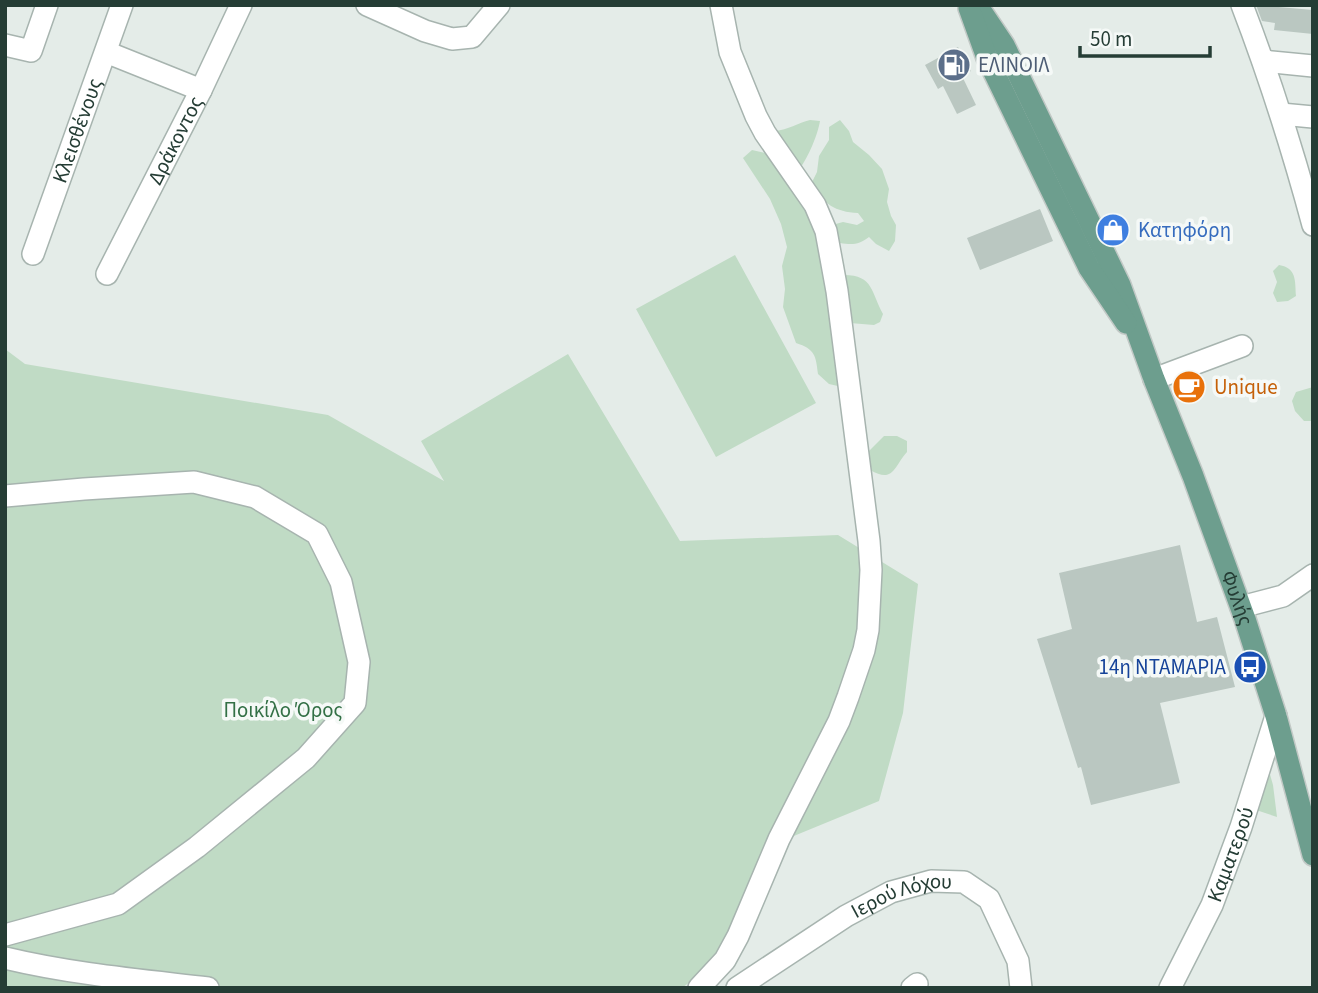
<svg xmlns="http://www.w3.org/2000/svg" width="1318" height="993" font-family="'Source Sans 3',sans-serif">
<rect width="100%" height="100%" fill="#e4ece8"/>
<!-- green -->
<path fill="#c0dbc5" d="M810,120L820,121C818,134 808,158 800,168L775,131C788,130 798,123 810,120Z
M840,120L849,131L853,142L869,155L882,169L889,189L887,202L891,216L896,225L895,241L889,251L876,244L869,237C859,245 852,245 840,243L832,225L843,222L857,225L864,221L858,213C835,212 824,204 811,184L817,172L819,156L829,140V127Z
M752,150L765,153L777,161L818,228L842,387L829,384L818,374C816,356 815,349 796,343L783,307L785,289L782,266L787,247L781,224L770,199L743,158Z
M735,255L816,403L716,457L636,309Z
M1279,265C1297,268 1295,281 1296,296L1288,301L1277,302L1273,293L1277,282L1273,271Z
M844,275C874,275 871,293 883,314L880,322L874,325L850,323Z
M5,349L25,364L328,415L444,481L421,441L568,354L680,541L838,535L918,584L903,713L879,801L767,847L713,964L682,988H5Z
M1313,387V421H1304L1295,411L1292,401L1296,392Z
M884,436H897L907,441V452C894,466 894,484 870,470L867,453Z
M1269,771L1273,785L1277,817L1253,809L1262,780H1267Z"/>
<!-- building -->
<path fill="#bac7c1" d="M1256,5L1313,10V34L1274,30L1275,23L1262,21Z
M958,47L971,71L962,76L976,105L957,114L943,86L938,89L925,65Z
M1040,209L1053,241L980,270L967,238Z
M1180,545L1197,622L1217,617L1235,687L1160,703L1180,783L1091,805L1081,767L1078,768L1037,639L1072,629L1059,573Z"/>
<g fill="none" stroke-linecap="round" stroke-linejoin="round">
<defs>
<g id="minor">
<path d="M367,5L425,31L452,39L472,37L499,5"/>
<path d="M1242,5C1270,78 1293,151 1313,225"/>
<path d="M5,45L31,51L47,5"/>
<path d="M106,52L201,90"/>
<path d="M1263,61L1313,66"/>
<path d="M1281,114L1313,117"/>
<path id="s1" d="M33,254L122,5"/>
<path id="s2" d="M107,274L201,90L241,5"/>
<path d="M1154,379L1242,346"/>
<path d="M5,496L84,489L194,482L255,497L317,534L341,582L359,662L355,703L306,758L197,847L118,904L5,935"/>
<path d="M1241,607L1283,596L1313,575"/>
<path d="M5,958C72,974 140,980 208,988"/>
<path d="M699,988L725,960L738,936L779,839L839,721L848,697L864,650L868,630L871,570L869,541L837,291L826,231L815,205L765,133L756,116L730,52L721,5"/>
<path id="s3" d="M737,988L846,916L891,892L931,881L964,882L989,899L1018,961L1021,988"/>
<path d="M912,988L917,984"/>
<path id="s4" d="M1170,988L1212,905L1241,827L1276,716"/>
</g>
<g id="major">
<path id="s5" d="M977,5L1004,45L1120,285L1154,379L1193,476L1245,619L1276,716L1313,855"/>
<path d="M969,8L987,58L1089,268L1126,323"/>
</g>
</defs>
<!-- minor casing -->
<use href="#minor" stroke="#a7b4af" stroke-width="24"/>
<!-- major casing -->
<use href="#major" stroke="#c2c9c6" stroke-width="24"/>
<!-- minor -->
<use href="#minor" stroke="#fff" stroke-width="21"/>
<!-- major -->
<use href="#major" stroke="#6d9e8e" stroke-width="21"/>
</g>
<!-- icons -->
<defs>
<symbol id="fuel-disc" viewBox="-11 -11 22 22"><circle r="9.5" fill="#5c6f8a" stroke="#f5f9f7"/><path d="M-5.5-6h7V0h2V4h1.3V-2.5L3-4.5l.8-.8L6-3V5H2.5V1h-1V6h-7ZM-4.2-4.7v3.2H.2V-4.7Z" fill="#fff"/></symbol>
<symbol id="shop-disc" viewBox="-11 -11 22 22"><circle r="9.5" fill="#3f7fe0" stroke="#f5f9f7"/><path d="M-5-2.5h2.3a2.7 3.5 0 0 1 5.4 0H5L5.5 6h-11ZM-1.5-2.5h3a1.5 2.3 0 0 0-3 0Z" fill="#fff"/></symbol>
<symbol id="cafe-disc" viewBox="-11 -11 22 22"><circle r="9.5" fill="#e8710a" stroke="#f5f9f7"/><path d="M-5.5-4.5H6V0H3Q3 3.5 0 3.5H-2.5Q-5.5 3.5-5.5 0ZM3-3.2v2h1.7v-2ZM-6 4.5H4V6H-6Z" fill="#fff"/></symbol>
<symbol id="bus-disc" viewBox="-11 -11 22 22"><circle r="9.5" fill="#1a4fb4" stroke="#f5f9f7"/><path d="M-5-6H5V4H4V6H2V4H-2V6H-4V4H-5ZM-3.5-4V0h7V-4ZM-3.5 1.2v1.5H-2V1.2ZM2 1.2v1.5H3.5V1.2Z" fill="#fff"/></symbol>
</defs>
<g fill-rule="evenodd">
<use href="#fuel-disc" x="935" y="46" width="38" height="38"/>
<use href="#shop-disc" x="1094" y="211" width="38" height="38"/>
<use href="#cafe-disc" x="1170" y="368" width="38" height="38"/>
<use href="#bus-disc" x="1231" y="648" width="38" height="38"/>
</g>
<g text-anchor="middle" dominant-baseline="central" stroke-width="7" stroke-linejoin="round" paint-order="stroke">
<!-- service labels -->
<g font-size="21" fill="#4e5e75" stroke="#f5f9f7" text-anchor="start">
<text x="978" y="65">ΕΛΙΝΟΙΛ</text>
</g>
<!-- street labels -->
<g font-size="21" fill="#253d35" stroke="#f5f9f7">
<text stroke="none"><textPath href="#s1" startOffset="131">Κλεισθένους</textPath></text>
<text stroke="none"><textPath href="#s2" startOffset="150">Δράκοντος</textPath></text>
<text stroke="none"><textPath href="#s5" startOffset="649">Φυλής</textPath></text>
<text stroke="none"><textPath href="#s4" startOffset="147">Καματερού</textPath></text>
<text stroke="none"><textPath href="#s3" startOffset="191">Ιερού Λόχου</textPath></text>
</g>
<!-- shop labels -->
<g font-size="21" fill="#366cbe" stroke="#f5f9f7" text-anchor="start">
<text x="1138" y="230">Κατηφόρη</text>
</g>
<!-- food labels -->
<g font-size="21" fill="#c56008" stroke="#f5f9f7" text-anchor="start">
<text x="1214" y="387">Unique</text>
</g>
<!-- transit labels -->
<g font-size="21" fill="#164399" stroke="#f5f9f7" text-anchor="end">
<text x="1226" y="667">14η ΝΤΑΜΑΡΙΑ</text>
</g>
<!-- park labels -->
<g font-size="21" fill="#337046" stroke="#f5f9f7">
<text x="283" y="710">Ποικίλο Όρος</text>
</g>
</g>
<!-- border -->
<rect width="1318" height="993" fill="none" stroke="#253d35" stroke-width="14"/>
<!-- scale -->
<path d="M1080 46v10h130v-10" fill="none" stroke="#253d35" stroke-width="3.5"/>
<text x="1090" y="46" font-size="21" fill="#253d35" stroke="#f5f9f7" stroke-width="5" paint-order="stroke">50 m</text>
</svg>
